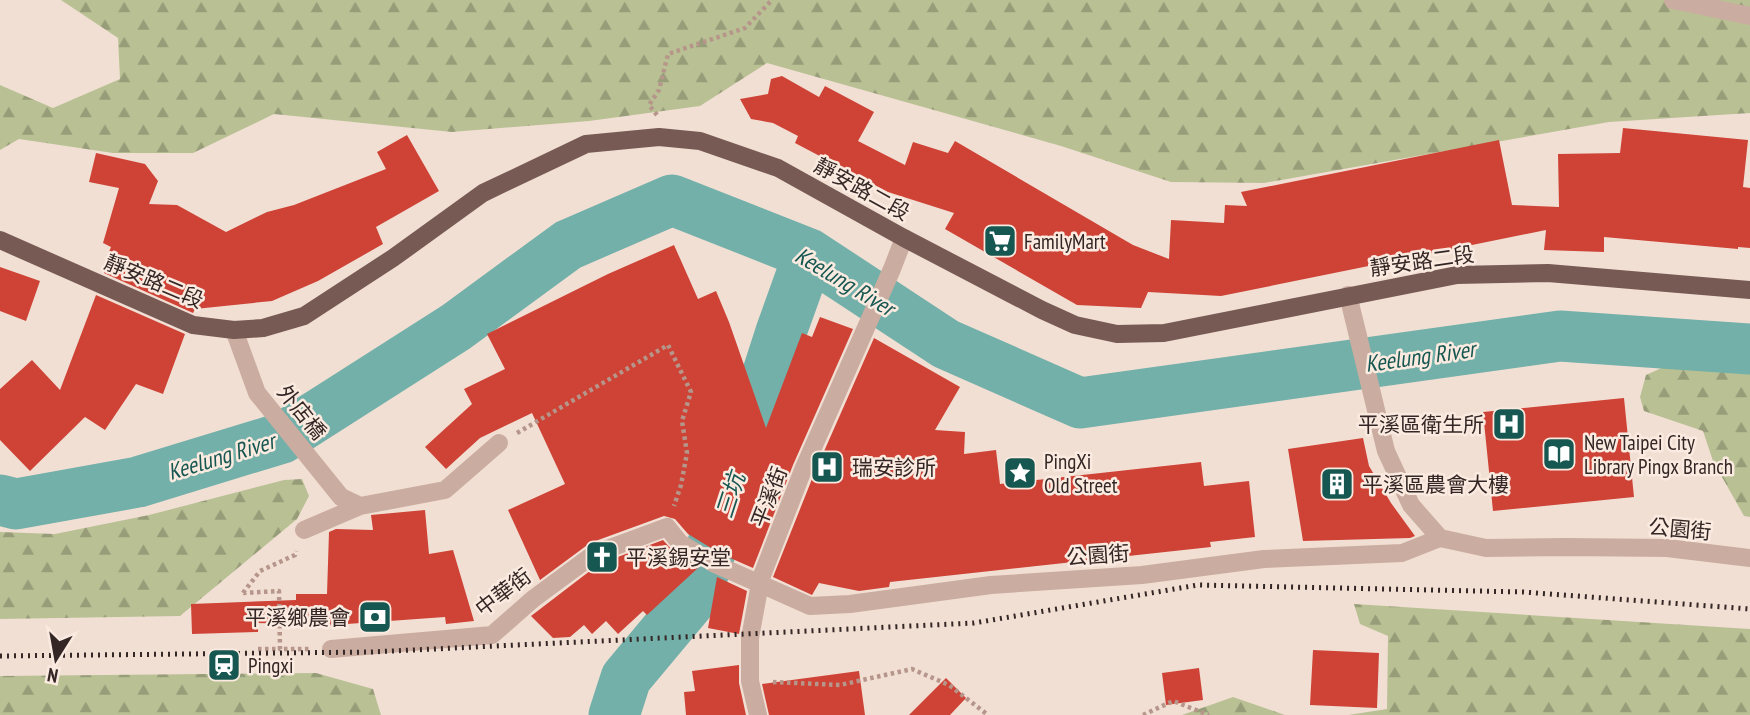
<svg xmlns="http://www.w3.org/2000/svg" width="1750" height="715" font-family="'PT Sans Narrow','Noto Sans TC',sans-serif">
<defs>
<pattern id="forest-firs" width="22" height="20" patternUnits="userSpaceOnUse" patternTransform="scale(1.75)"><rect width="22" height="20" fill="#b9c194"/><path d="M5 1l3.5 6h-7zM16 11l3.5 6h-7z" fill="#979d79"/></pattern>
</defs>
<rect width="100%" height="100%" fill="#f2dfd4"/>
<!-- forest -->
<path fill="url(#forest-firs)" d="M61,0H1750V113L1609,122L1264,183L1171,182L1061,146L767,63L700,106L589,121L452,132L274,114L193,153H113L19,139L0,150V85L53,108L120,79L118,38Z
M1668,365L1750,368V517L1744,516L1713,461L1703,431L1644,411L1640,397L1646,375Z
M302,479L309,496L297,519L180,616L0,619V532L55,534L149,515L284,480Z
M1354,604L1750,629V715H1348L1387,709L1388,636L1360,624Z
M316,673L373,689L381,715H0V676Z
M1233,697L1285,715H1182Z"/>
<g fill="none" stroke-linecap="round" stroke-linejoin="round">
<!-- river -->
<path stroke="#72b0a9" stroke-width="51" d="M0,500L16,504L138,482L282,438L456,327L568,245L672,200L809,254L946,344L1080,403L1560,336L1750,349
M614,715L626,678L697,593L781,332L809,254"/>
</g>
<!-- building -->
<path fill="#ce4336" d="M782,76L819,97L825,86L874,112L858,141L905,165L913,142L948,153L955,141L1133,245L1169,259L1171,220L1224,223L1225,205L1247,206L1241,192L1499,140L1512,205L1559,207L1558,154L1620,153L1623,128L1748,140L1743,187L1750,188V248L1738,247V249L1604,237V252L1544,250L1546,230L1221,296L1148,292L1141,308L1077,305L945,229L954,213L888,192L795,143L798,136L773,123L751,119L740,99L768,94L771,79Z
M407,135L439,191L376,227L383,244L318,281L272,301L195,309L193,313L104,273L106,268L103,267L111,247L103,243L119,188L89,182L96,153L145,164L158,181L149,204L177,205L226,232L267,212L294,205L386,169L377,152Z
M674,245L698,299L716,291L729,322L766,428L802,333L812,337L820,317L853,329L793,465L753,568L721,554L723,545L716,551L688,534L675,519L664,516L590,543L540,580L508,510L565,484L532,413L480,438L446,469L425,447L472,404L464,389L505,369L487,334L608,274Z
M0,267L40,281L26,321L0,311Z
M96,295L185,334L163,394L136,384L105,430L85,417L30,471L0,440V389L32,360L60,390Z
M874,338L960,387L935,430L965,432L964,454L996,450L1000,484L1201,462L1204,486L1249,481L1255,537L1210,542L1211,547L890,582L889,587L859,591L819,583L812,595L773,577L814,474Z
M1624,398L1634,497L1493,511L1483,412Z
M1363,438L1369,466L1391,503L1415,536L1410,538L1303,541L1288,449Z
M425,510L429,554L453,550L474,621L446,624L445,617L347,624V626L258,623V632L192,634L191,604L296,600V594H327L329,532L336,529L373,530L371,515Z
M663,540L674,552L699,567L647,615L643,611L618,634L606,621L592,634L584,625L570,637L553,638L531,616L599,564Z
M717,577L747,591L739,634L708,628Z
M1313,650L1379,653L1377,708L1310,705Z
M739,665V683L746,715H686L684,692L695,691L692,671Z
M1199,668L1203,700L1166,705L1162,673Z
M859,671L865,715H769L762,684Z
M946,678L966,698L950,715H909Z"/>
<g fill="none" stroke-linecap="round" stroke-linejoin="round">
<!-- path -->
<path stroke="#b6968a" stroke-width="4.5" stroke-dasharray="3.5 3.5" stroke-linecap="butt" d="M657,115L649,105L659,90L668,54L745,28L772,0
M517,433L668,345L691,392L682,421L687,453L681,485L674,506
M243,593L279,591L280,649H311
M243,593L260,571L295,555L296,551
M258,649H280
M773,682L840,685L912,669L949,685L988,715
M1143,715L1173,701L1209,715"/>
<!-- minor -->
<path stroke="#caada0" stroke-width="18" d="M1673,0L1750,16
M1348,295L1386,451L1411,505L1440,538L1486,548L1566,547L1667,548L1750,558
M234,330L257,393L341,497L360,506
M304,530L360,506L445,490L499,443
M331,649L492,635L533,599L594,554L667,527L680,543L715,564L810,606L850,604L991,585L1142,575L1264,559L1402,553L1440,538
M758,715L750,681V638L761,578L803,470L892,269L904,238"/>
<!-- major -->
<path stroke="#775a54" stroke-width="18" d="M0,240L193,325L234,330L263,328L304,316L393,258L483,193L586,144L659,137L700,141L778,168L904,238L1042,310L1075,325L1117,334L1164,333L1457,275L1548,273L1750,290"/>
<!-- rail -->
<path stroke="#332624" stroke-width="5" stroke-dasharray="2 5" stroke-linecap="butt" d="M0,656L371,652L974,623L1198,585L1523,592L1750,609"/>
</g>
<!-- icons -->
<defs>
<symbol id="supermarket-square" viewBox="-11 -11 22 22"><rect x="-9" y="-9" width="18" height="18" rx="4" fill="#175751" stroke="#faeae0"/><path d="M-6-5.5h2.5l.6 2H6L4.5 2H-2.5L-4.4-4H-6ZM-1.5 3.2a1.3 1.3 0 1 0 .1 0ZM3 3.2a1.3 1.3 0 1 0 .1 0Z" fill="#fff"/></symbol>
<symbol id="hospital-square" viewBox="-11 -11 22 22"><rect x="-9" y="-9" width="18" height="18" rx="4" fill="#175751" stroke="#faeae0"/><path d="M-5-5h3v3.5h4V-5h3V5h-3V1.5h-4V5h-3Z" fill="#fff"/></symbol>
<symbol id="library-square" viewBox="-11 -11 22 22"><rect x="-9" y="-9" width="18" height="18" rx="4" fill="#175751" stroke="#faeae0"/><path d="M-6-4Q-3-5.5-.7-3.5V5Q-3 3-6 4ZM6-4Q3-5.5 .7-3.5V5Q3 3 6 4Z" fill="#fff"/></symbol>
<symbol id="sight-square" viewBox="-11 -11 22 22"><rect x="-9" y="-9" width="18" height="18" rx="4" fill="#175751" stroke="#faeae0"/><path d="M0-6L1.8-2.2L6-1.7L2.9 1.2L3.7 5.4L0 3.3L-3.7 5.4L-2.9 1.2L-6-1.7L-1.8-2.2Z" fill="#fff"/></symbol>
<symbol id="building-square" viewBox="-11 -11 22 22"><rect x="-9" y="-9" width="18" height="18" rx="4" fill="#175751" stroke="#faeae0"/><path d="M-4-6H4V6H1V3H-1V6H-4ZM-2.5-4.3h1.7v1.8h-1.7ZM.8-4.3h1.7v1.8H.8ZM-2.5-1h1.7V.8h-1.7ZM.8-1h1.7V.8H.8Z" fill="#fff"/></symbol>
<symbol id="church-square" viewBox="-11 -11 22 22"><rect x="-9" y="-9" width="18" height="18" rx="4" fill="#175751" stroke="#faeae0"/><path d="M-1.2-6h2.4v3.5h3.3v2.4h-3.3V6h-2.4V-.1h-3.3v-2.4h3.3Z" fill="#fff"/></symbol>
<symbol id="bank-square" viewBox="-11 -11 22 22"><rect x="-9" y="-9" width="18" height="18" rx="4" fill="#175751" stroke="#faeae0"/><path d="M-6-4H6V4H-6ZM0-2.3a2.3 2.3 0 1 0 0 4.6a2.3 2.3 0 1 0 0-4.6Z" fill="#fff"/></symbol>
<symbol id="station-square" viewBox="-11 -11 22 22"><rect x="-9" y="-9" width="18" height="18" rx="4" fill="#175751" stroke="#faeae0"/><path d="M-3-6H3Q5-6 5-4V2Q5 4 3 4L4.5 6H3L1.5 4h-3L-3 6H-4.5L-3 4Q-5 4-5 2V-4Q-5-6-3-6ZM-3.5-4v3h7v-3ZM-3.5 1v1.5H-2V1ZM2 1v1.5H3.5V1Z" fill="#fff"/></symbol>
</defs>
<g fill-rule="evenodd">
<use href="#supermarket-square" x="981" y="222" width="38" height="38"/>
<use href="#hospital-square" x="1490" y="405" width="38" height="38"/>
<use href="#library-square" x="1540" y="435" width="38" height="38"/>
<use href="#hospital-square" x="808" y="448" width="38" height="38"/>
<use href="#sight-square" x="1001" y="454" width="38" height="38"/>
<use href="#building-square" x="1318" y="465" width="38" height="38"/>
<use href="#church-square" x="583" y="538" width="38" height="38"/>
<use href="#bank-square" x="356" y="598" width="38" height="38"/>
<use href="#station-square" x="205" y="646" width="38" height="38"/>
</g>
<g text-anchor="middle" dominant-baseline="central" stroke-width="5" stroke-linejoin="round" paint-order="stroke">
<!-- street labels -->
<g font-size="21" fill="#332624" stroke="#faeae0">
<text transform="translate(862 189) rotate(29)">靜安路二段</text>
<text transform="translate(1422 261) rotate(-8)">靜安路二段</text>
<text transform="translate(154 281) rotate(23)">靜安路二段</text>
<text transform="translate(302 412) rotate(51)">外店橋</text>
<text transform="translate(769 497) rotate(-69)">平溪街</text>
<text transform="translate(1680 529) rotate(5)">公園街</text>
<text transform="translate(1098 555) rotate(-4)">公園街</text>
<text transform="translate(503 592) rotate(-37)">中華街</text>
</g>
<!-- poi labels -->
<g font-size="21" fill="#332624" stroke="#faeae0" text-anchor="start">
<text x="1024" y="241">FamilyMart</text>
<text x="1484" y="424" text-anchor="end">平溪區衛生所</text>
<text x="1584" y="442">New Taipei City<tspan x="1584" dy="24">Library Pingx Branch</tspan></text>
<text x="1044" y="461">PingXi<tspan x="1044" dy="24">Old Street</tspan></text>
<text x="852" y="467">瑞安診所</text>
<text x="1362" y="484">平溪區農會大樓</text>
<text x="626" y="557">平溪錫安堂</text>
<text x="350" y="617" text-anchor="end">平溪鄉農會</text>
<text x="248" y="665">Pingxi</text>
</g>
<!-- water labels -->
<g font-size="23" font-style="italic" fill="#175751" stroke="#faeae0">
<text transform="translate(845 281) rotate(31)">Keelung River</text>
<text transform="translate(1420 356) rotate(-8)">Keelung River</text>
<text transform="translate(221 456) rotate(-17)">Keelung River</text>
<text transform="translate(730 495) rotate(-72)">三坑</text>
</g>
</g>
<!-- north arrow -->
<g transform="translate(56 659) rotate(191)" stroke="#faeae0" stroke-width="5" paint-order="stroke">
<path d="M0-5L12 26L0 18L-12 26Z" fill="#332624"/>
<text y="-10" font-size="19" font-weight="bold" text-anchor="middle" fill="#332624">N</text>
</g>
</svg>
